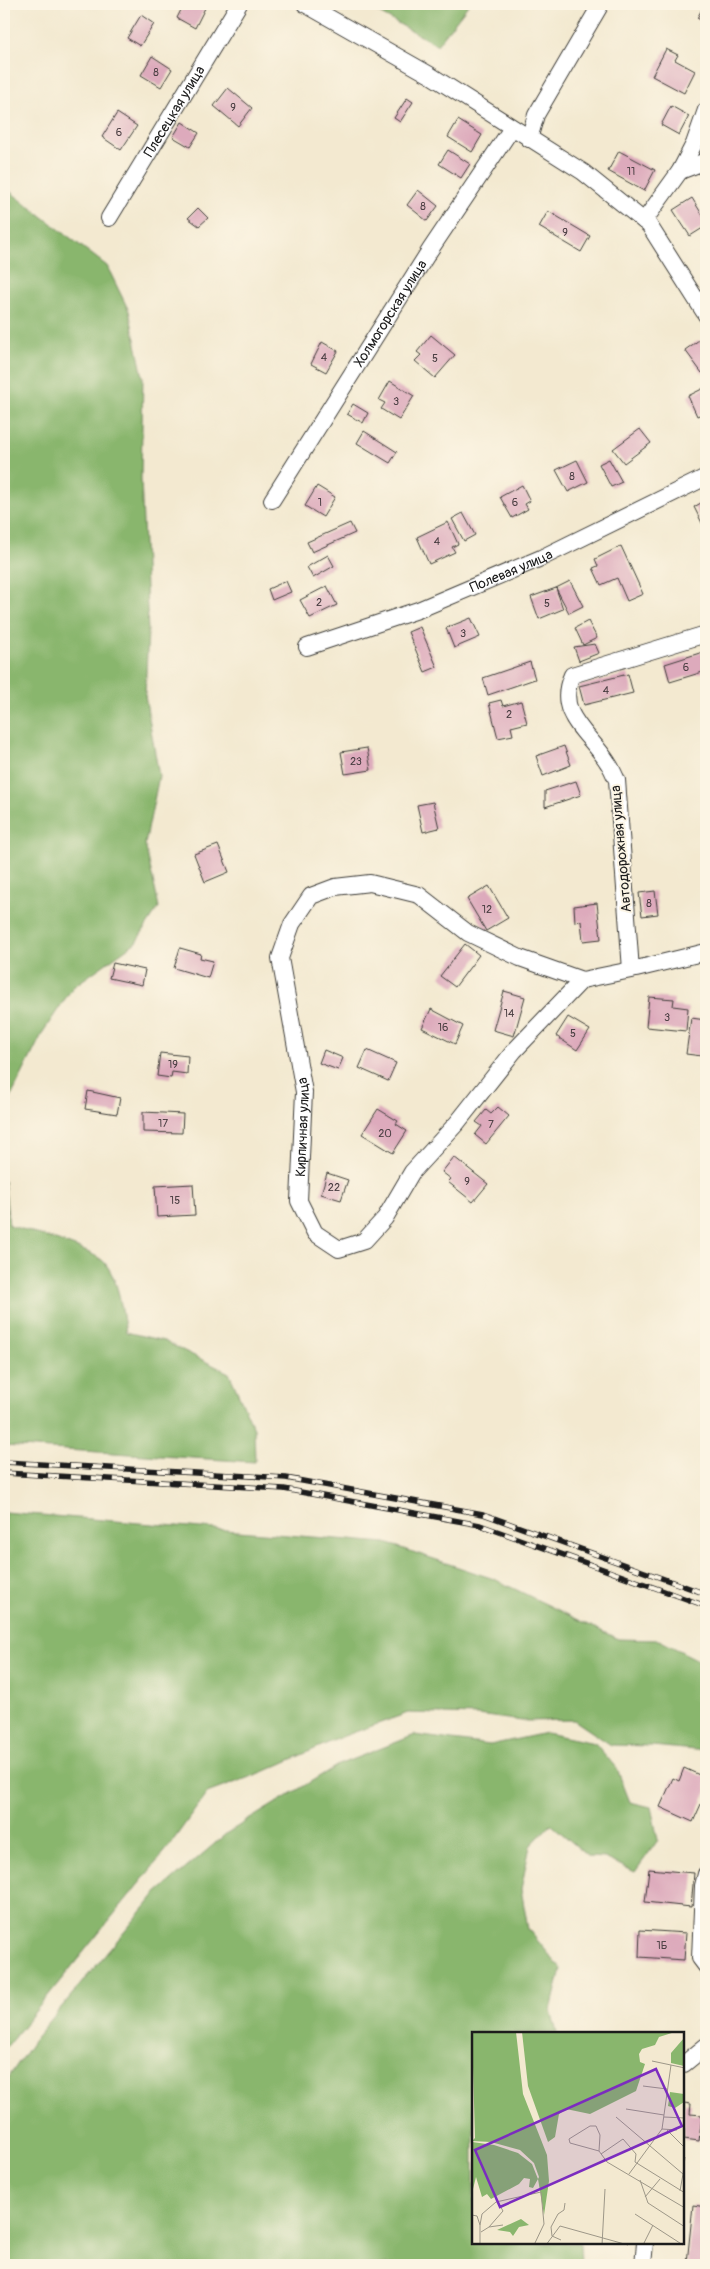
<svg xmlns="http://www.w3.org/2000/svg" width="710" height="2269" font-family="Pangolin,sans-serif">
<rect width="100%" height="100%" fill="#fcf5e5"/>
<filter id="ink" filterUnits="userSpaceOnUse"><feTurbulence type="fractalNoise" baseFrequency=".02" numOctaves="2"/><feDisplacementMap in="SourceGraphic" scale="10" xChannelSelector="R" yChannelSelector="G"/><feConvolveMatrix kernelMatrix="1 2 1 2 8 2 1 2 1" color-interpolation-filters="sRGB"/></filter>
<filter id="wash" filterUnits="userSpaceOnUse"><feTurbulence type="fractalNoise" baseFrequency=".0096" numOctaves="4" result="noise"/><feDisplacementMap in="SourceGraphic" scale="20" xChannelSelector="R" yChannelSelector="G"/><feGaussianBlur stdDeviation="1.12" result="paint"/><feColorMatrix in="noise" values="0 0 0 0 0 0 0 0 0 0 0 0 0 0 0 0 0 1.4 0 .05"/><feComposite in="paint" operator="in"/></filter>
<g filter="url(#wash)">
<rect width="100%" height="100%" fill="#f3e9d0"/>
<!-- forest -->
<path fill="#89b66d" stroke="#526944" d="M363,4H469L437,45Z
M4,187L107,266L129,311L143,377L141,479L148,631L145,695L159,776L145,844L159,907L136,942L73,987L43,1032L4,1111Z
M4,1181L9,1225C26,1231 97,1251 105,1263C120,1283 121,1308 126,1332L164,1341L229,1373L254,1429L255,1462L4,1446Z
M4,1512L386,1543L494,1579L618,1639L659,1640L706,1664V1751L652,1746L611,1745L574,1720L522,1721L478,1715L408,1713L344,1736L263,1772L207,1793L167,1849L4,2050Z
M546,1733L595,1743L617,1769L630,1802L651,1807L658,1840L635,1872L605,1858L589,1857L551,1824L530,1846L521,1889L528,1929L561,1969L551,2010L557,2033H474V2243H580L581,2265H4V2084L34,2040L156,1894L227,1833L338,1765L415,1735L490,1745Z"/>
<g id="blocks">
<!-- building -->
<path fill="#ddaabc" d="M184,4H197L205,8L195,28L177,18Z
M705,4H706V23L697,18Z
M141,15L154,24L140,46L127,38Z
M666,49L678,55L675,60L695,71L684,93L652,76Z
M152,56L172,69L161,87L141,75Z
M228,88L252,108L238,126L214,106Z
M407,98L413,102L400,122L394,118Z
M671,106L689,116L679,135L661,125Z
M117,113L137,126L121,150L102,137Z
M458,120L482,135L472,152L448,137Z
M182,122L199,133L190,147L173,137Z
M448,150L470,164L461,178L439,164Z
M619,151L655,170L644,191L608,171Z
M418,190L438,206L427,221L407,205Z
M692,198L706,221V226L690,236L673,210Z
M198,208L208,218L199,226L188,218Z
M548,211L590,236L581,252L539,227Z
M431,335L455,355L435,378L415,361L421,355L417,352Z
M699,340L706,352V371L702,373L685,350Z
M322,342L338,351L326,372L311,364Z
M390,381L414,396L399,420L381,409L385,403L379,400Z
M706,387V412L697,416L688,396Z
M353,404L368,413L363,423L347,414Z
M640,429L651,443L624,463L613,449Z
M364,431L397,452L390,463L357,443Z
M609,459L622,482L611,487L599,464Z
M577,460L588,482L568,492L556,470Z
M522,485L530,501L525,504L528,509L512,518L500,497Z
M317,486L335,497L323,517L305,506Z
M706,500V531L694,507Z
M463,513L475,535L464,541L452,519Z
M448,522L458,544L452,547L455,552L429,564L417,537Z
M350,523L355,533L312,552L307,542Z
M621,546L643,594L627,601L617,578L601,585L593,568L598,566L595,559Z
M328,555L334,566L313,578L307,567Z
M286,581L291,592L272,600L268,589Z
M570,581L583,606L569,613L556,588Z
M327,586L337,605L310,618L300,600Z
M556,588L563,609L539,619L531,597Z
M471,618L480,637L454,648L446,628Z
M588,621L597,638L583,645L575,628Z
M420,627L437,667L425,672L408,632Z
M595,644L599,653L579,661L574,647Z
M706,651V671L670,682L665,664Z
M530,662L535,679L488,695L483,678Z
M628,674L633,693L584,705L579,686Z
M501,700L503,706L521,701L527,723L511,727L513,735L498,738L489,703Z
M564,746L571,765L543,776L536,756Z
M367,748L371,770L345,774L341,752Z
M576,781L581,795L545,807V791Z
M433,802L439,828L423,832L417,805Z
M218,845L229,872L205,882L194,854Z
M489,886L508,918L486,931L467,899Z
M655,891L658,914L642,916L639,893Z
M597,903L601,939L583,941L581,921L575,922L574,906Z
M465,944L479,955L455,987L440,976Z
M180,948L201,954L200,958L213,961L208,978L174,968Z
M113,963L145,970L142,985L109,978Z
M504,991L525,997L514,1036L493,1030Z
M649,997L674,999L673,1006L688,1008L686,1031L646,1027Z
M431,1009L463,1026L455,1044L422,1028Z
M568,1017L590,1030L577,1050L556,1036Z
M691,1018L706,1020L702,1056L686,1054Z
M324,1050L343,1058L338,1070L319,1063Z
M367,1050L396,1063L388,1081L359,1068Z
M160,1053L188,1056L187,1074L172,1072L171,1078L157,1076Z
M88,1091L120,1098L117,1114L85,1109Z
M498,1107L509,1116L486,1144L475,1135L482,1126L476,1122L486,1110L491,1114Z
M378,1109L398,1121L396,1124L407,1131L393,1153L362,1134Z
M143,1112L183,1114L182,1133L143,1132Z
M454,1157L488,1184L473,1202L448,1182L451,1179L442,1172Z
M327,1173L348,1180L341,1200L321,1194Z
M193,1184L195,1215L157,1217L155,1186Z
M684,1768L706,1778V1793L693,1822L660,1807L673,1778L679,1781Z
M649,1869L694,1873L691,1907L645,1902Z
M640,1930L686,1933L684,1960L639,1957Z
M684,2103L691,2104L690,2114L702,2115L699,2141L684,2139Z
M693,2205L706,2207V2265L687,2263Z"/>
</g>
</g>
<g filter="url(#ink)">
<use href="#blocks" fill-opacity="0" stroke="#3c3b37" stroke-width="1"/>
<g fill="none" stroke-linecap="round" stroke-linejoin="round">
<defs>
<g id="minor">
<path d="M305,4L430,75L583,172L649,225L706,315"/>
<path d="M529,139L536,115L601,4"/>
<path d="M680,171L706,161"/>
<path id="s1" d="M109,218L239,4"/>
<path d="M644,221L680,171L694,144L706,110"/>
<path id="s2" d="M272,500L430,250L512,128"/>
<path id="s3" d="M307,647L418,610L541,558L706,477"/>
<path d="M631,970L617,780C614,775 612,768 608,763C590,733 554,715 572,675L706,634"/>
<path id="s4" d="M582,980L514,1051L457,1123L412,1172L385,1218L364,1241L339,1249L315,1233L299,1201L304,1092L280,958L292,924L311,896L335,887L370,883L419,895L468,933L520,958L582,980L636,969L706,952"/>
<path d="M706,1874L703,1886L700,1958L706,1966"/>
<path d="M684,2064L706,2046"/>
<path d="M643,2265L645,2243"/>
</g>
</defs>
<!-- minor casing -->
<use href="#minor" stroke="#3c3b37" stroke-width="18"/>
<!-- minor -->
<use href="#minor" stroke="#fff" stroke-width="16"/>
<defs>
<path id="rail" d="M4,1462L286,1478L483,1514L706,1594
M4,1473L284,1489L480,1525L706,1606"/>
</defs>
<!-- rail casing -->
<use href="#rail" stroke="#1c1c1c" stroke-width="5.5"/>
<!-- rail -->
<use href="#rail" stroke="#fcf5e5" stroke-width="4" stroke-dasharray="11" stroke-linecap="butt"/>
</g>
</g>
<g text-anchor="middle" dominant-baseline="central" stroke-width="4" stroke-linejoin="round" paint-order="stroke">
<!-- number labels -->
<g font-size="11" fill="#4c4044">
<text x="156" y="72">8</text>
<text x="233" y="107">9</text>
<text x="119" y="132">6</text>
<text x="631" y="171">11</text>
<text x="423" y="206">8</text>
<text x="565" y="232">9</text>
<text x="324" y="357">4</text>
<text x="435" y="358">5</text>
<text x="396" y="401">3</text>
<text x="572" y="476">8</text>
<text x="320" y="502">1</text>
<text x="515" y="502">6</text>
<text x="437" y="541">4</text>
<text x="319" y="602">2</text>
<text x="547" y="603">5</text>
<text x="463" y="633">3</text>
<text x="686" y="667">6</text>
<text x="606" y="690">4</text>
<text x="509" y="714">2</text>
<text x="356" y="761">23</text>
<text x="649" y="903">8</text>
<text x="487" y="909">12</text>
<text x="509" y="1013">14</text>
<text x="667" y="1017">3</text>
<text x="443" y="1027">16</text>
<text x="573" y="1033">5</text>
<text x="173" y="1064">19</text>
<text x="163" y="1123">17</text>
<text x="491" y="1124">7</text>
<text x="385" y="1133">20</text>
<text x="467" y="1181">9</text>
<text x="334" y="1187">22</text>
<text x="175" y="1200">15</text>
<text x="662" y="1945">1Б</text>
</g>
<!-- street labels -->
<g font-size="14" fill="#1c1c1c" stroke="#fcf5e5">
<text stroke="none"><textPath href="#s1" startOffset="125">Плесецкая улица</textPath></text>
<text stroke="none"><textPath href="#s2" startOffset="221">Холмогорская улица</textPath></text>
<text stroke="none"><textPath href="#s3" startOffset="218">Полевая улица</textPath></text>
<text transform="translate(621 849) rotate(-95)">Автодорожная улица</text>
<text stroke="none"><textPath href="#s4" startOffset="506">Кирпичная улица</textPath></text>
</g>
</g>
<!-- overview -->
<g transform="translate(472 2032)">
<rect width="212" height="212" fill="#f3e9d0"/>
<path d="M0,0H44L51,62L75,123L77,149L72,183L66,147L61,156L57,155L58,147L52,146L47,152L19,167L15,162L10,165L4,145L0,161V110L22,113L46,121L60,132L66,147L67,145L62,131L48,118L19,110L0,109L3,106ZM50,0H203L187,5L183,13L170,17L167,22L168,30L173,32L164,59L118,82L94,77L87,82L83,105L76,110L56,54ZM212,6V34L199,31V21ZM198,60L212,62V70L203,76L196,74ZM49,187L57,193L47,195L41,204L38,200L25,198Z" fill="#89b66d"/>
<path fill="none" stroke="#9d9788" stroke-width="1" d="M180,29L213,36M171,54L195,57M154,77L192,83M144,85L211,142L208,159M192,85L213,86M190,97L205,98M195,98L213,116M127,119L98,111L97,107L118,94H124L128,103L127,119L135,130L213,176M129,122L151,107L164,122L163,130L213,161M157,142L190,97L199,33M211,142L213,125M168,148L176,171L213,195M173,165L188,147M163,182L211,213M0,183L5,184L8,193V213M8,193L10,182L24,170L69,160L72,192L62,213M17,195L31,179L26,170M9,200L17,195L31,193M89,208L80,204L79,195L86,182L92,178L93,171M74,213L88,194L156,213M130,213L133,157M171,213L181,193"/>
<path fill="#7b2cbf" fill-opacity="0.15" stroke="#7b2cbf" stroke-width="2.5" d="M184,37L210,94L28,175L3,118Z"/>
<rect width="212" height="212" fill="none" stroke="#1c1c1c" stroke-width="2.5"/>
</g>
<!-- margin -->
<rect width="710" height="2269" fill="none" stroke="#fcf5e5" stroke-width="20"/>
</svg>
